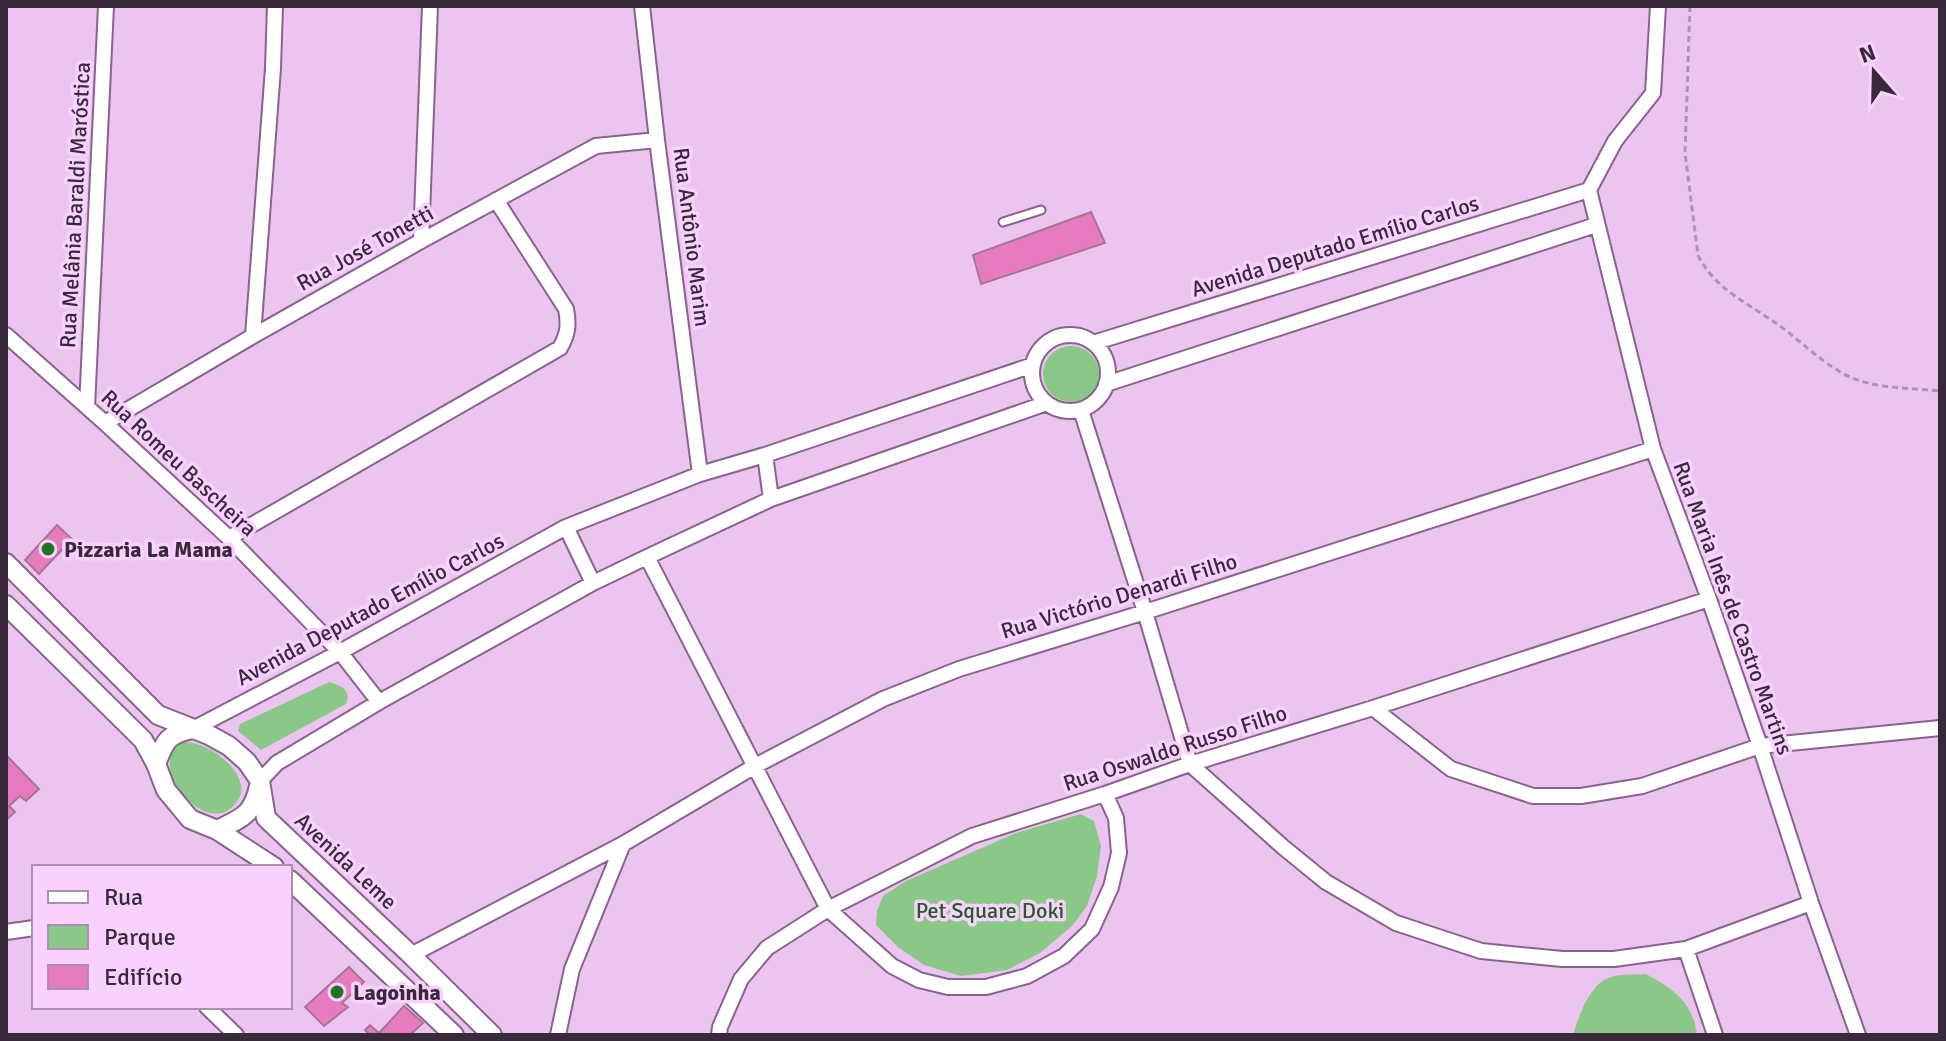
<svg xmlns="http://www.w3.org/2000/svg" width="1946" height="1041" font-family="Signika,sans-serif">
<rect width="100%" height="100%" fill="#ecc4f0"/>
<!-- green -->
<path fill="#89c886" d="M1043 374a28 28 0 1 1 56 0a28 28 0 1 1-56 0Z
M329,682C341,685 352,691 346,704L261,750L238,731L240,724Z
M185,742C213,742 263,783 231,808C199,835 142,756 185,742Z
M1081,814L1094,821L1101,846L1097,876L1087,906L1072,926L1040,953L1007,970L961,976L924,965L898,947L876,925L877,911L883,896L906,881L1016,833Z
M1646,974C1673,989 1693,1002 1697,1035H1573C1578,1018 1589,987 1606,979C1618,973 1633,975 1646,974Z"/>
<!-- building -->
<path fill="#e67cbf" stroke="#a77593" stroke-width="2" d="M1091,212L1105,243L981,284L973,255Z
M57,525L72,539L39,574L25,560Z
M6,755L39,789L26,801L20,796L9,806L15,812L6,820Z
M349,967L364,982L342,1003L348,1007L324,1026L305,1007Z
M404,1006L423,1023L410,1035H370L365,1030L370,1025L379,1033Z"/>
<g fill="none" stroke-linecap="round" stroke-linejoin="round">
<defs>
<path id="service" d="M1003,222L1041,210"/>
<path id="minor" d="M642,6L657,140L700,474
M1589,190L1653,449L1709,599L1760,746L1811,903L1858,1035
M1589,190L1615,141L1653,93L1658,6
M421,241L430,6
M6,335L105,423L229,538L340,652L379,702
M1032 373a38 38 0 1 1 76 0a38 38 0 1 1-76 0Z
M253,336L273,68L275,6
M1093,343L1589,190
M1106,384L1596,225
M87,407L106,6
M1081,410L1145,612L1190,764L1283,847L1326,882L1396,923L1481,951L1562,959H1614L1686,949L1811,903
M105,423L253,336L421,241L596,146L657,140
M765,455L771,499
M566,527L593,583
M229,538L560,348C568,334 569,325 566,309L496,200
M647,557L828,909L892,966L919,980L948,987H986L1027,976L1064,956L1092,929L1111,887L1119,853L1116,818L1105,794
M1373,708L1451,769L1533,796H1581L1642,786L1760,746L1940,728
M193,729L340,652L566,527L700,474L765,455L1033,365
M260,781L277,763L379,702L593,583L647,557L771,499L1047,403
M6,932L34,928
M1686,949L1715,1035
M411,955L623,844L755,766L883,699L959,669L1145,612L1653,449
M207,1007L236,1035
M558,1035L572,969L623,844
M719,1035L720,1027L741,979L767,948L828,909L972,836L1105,794L1190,764L1373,708L1709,599"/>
<path id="tertiary" d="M6,563L158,715L209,735L229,746L247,762L260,781L266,818L411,955L492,1035
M6,605L143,740L156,764L166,790L190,819L217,830L274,867
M156,764C165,740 168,734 193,729
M217,830C242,818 253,815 259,786
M290,880L454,1035"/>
</defs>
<!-- service casing -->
<use href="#service" stroke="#88648c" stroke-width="11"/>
<!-- minor casing -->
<use href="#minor" stroke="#88648c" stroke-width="18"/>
<!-- tertiary casing -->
<use href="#tertiary" stroke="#88648c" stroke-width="22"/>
<!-- path -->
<path stroke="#b090b3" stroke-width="3" stroke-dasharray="6 4" stroke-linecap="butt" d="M1690,6L1685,153L1698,255C1714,289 1751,305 1780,326C1803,343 1824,365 1850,377C1877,389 1911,388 1940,391"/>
<!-- service -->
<use href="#service" stroke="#fff" stroke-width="7"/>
<!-- minor -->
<use href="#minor" stroke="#fff" stroke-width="14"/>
<!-- tertiary -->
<use href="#tertiary" stroke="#fff" stroke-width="18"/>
</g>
<!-- markers -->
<g fill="#1f7420" stroke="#f9d1fe" stroke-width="3">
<circle cx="48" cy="549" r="8"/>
<circle cx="337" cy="992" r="8"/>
</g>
<g text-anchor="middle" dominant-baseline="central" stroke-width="7" stroke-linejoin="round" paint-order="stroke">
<!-- street labels -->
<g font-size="22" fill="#392a3b" stroke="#f9d1fe">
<text transform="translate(75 205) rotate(-87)">Rua Melânia Baraldi Maróstica</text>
<text transform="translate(692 237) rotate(83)">Rua Antônio Marim</text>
<text transform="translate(1335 246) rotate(-17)">Avenida Deputado Emílio Carlos</text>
<text transform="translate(365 248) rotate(-29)">Rua José Tonetti</text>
<text transform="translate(179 463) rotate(43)">Rua Romeu Bascheira</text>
<text transform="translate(1119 596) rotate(-17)">Rua Victório Denardi Filho</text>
<text transform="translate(1733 608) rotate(70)">Rua Maria Inês de Castro Martins</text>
<text transform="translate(370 609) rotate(-28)">Avenida Deputado Emílio Carlos</text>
<text transform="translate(1175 748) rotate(-18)">Rua Oswaldo Russo Filho</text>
<text transform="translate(346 861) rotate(43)">Avenida Leme</text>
</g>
<!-- poi labels -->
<g font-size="22" font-weight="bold" fill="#392a3b" stroke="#f9d1fe" text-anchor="start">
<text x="64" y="549">Pizzaria La Mama</text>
<text x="353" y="992">Lagoinha</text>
</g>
<!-- park labels -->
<g font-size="22" fill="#225c21" stroke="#f9d1fe">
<text x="990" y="910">Pet Square Doki</text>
</g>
</g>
<!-- border -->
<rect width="1946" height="1041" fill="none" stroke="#392a3b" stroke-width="16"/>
<!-- legend -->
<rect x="32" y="865" width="260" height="144" fill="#f9d1fe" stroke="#ac8eb0" stroke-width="2"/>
<rect x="48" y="891" width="40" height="12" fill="#ffffff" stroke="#ac8eb0" stroke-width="2"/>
<text x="104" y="905" font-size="24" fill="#392a3b">Rua</text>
<rect x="48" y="925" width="40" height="24" fill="#89c886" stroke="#ac8eb0" stroke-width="2"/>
<text x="104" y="945" font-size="24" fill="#392a3b">Parque</text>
<rect x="48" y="965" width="40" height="24" fill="#e67cbf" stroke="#ac8eb0" stroke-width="2"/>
<text x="104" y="985" font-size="24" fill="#392a3b">Edifício</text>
<!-- north arrow -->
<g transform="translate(1874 72) rotate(340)" stroke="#f9d1fe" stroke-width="6" paint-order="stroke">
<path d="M0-6L14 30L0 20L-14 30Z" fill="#392a3b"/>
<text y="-12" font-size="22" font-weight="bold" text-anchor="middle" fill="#392a3b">N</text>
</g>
</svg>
